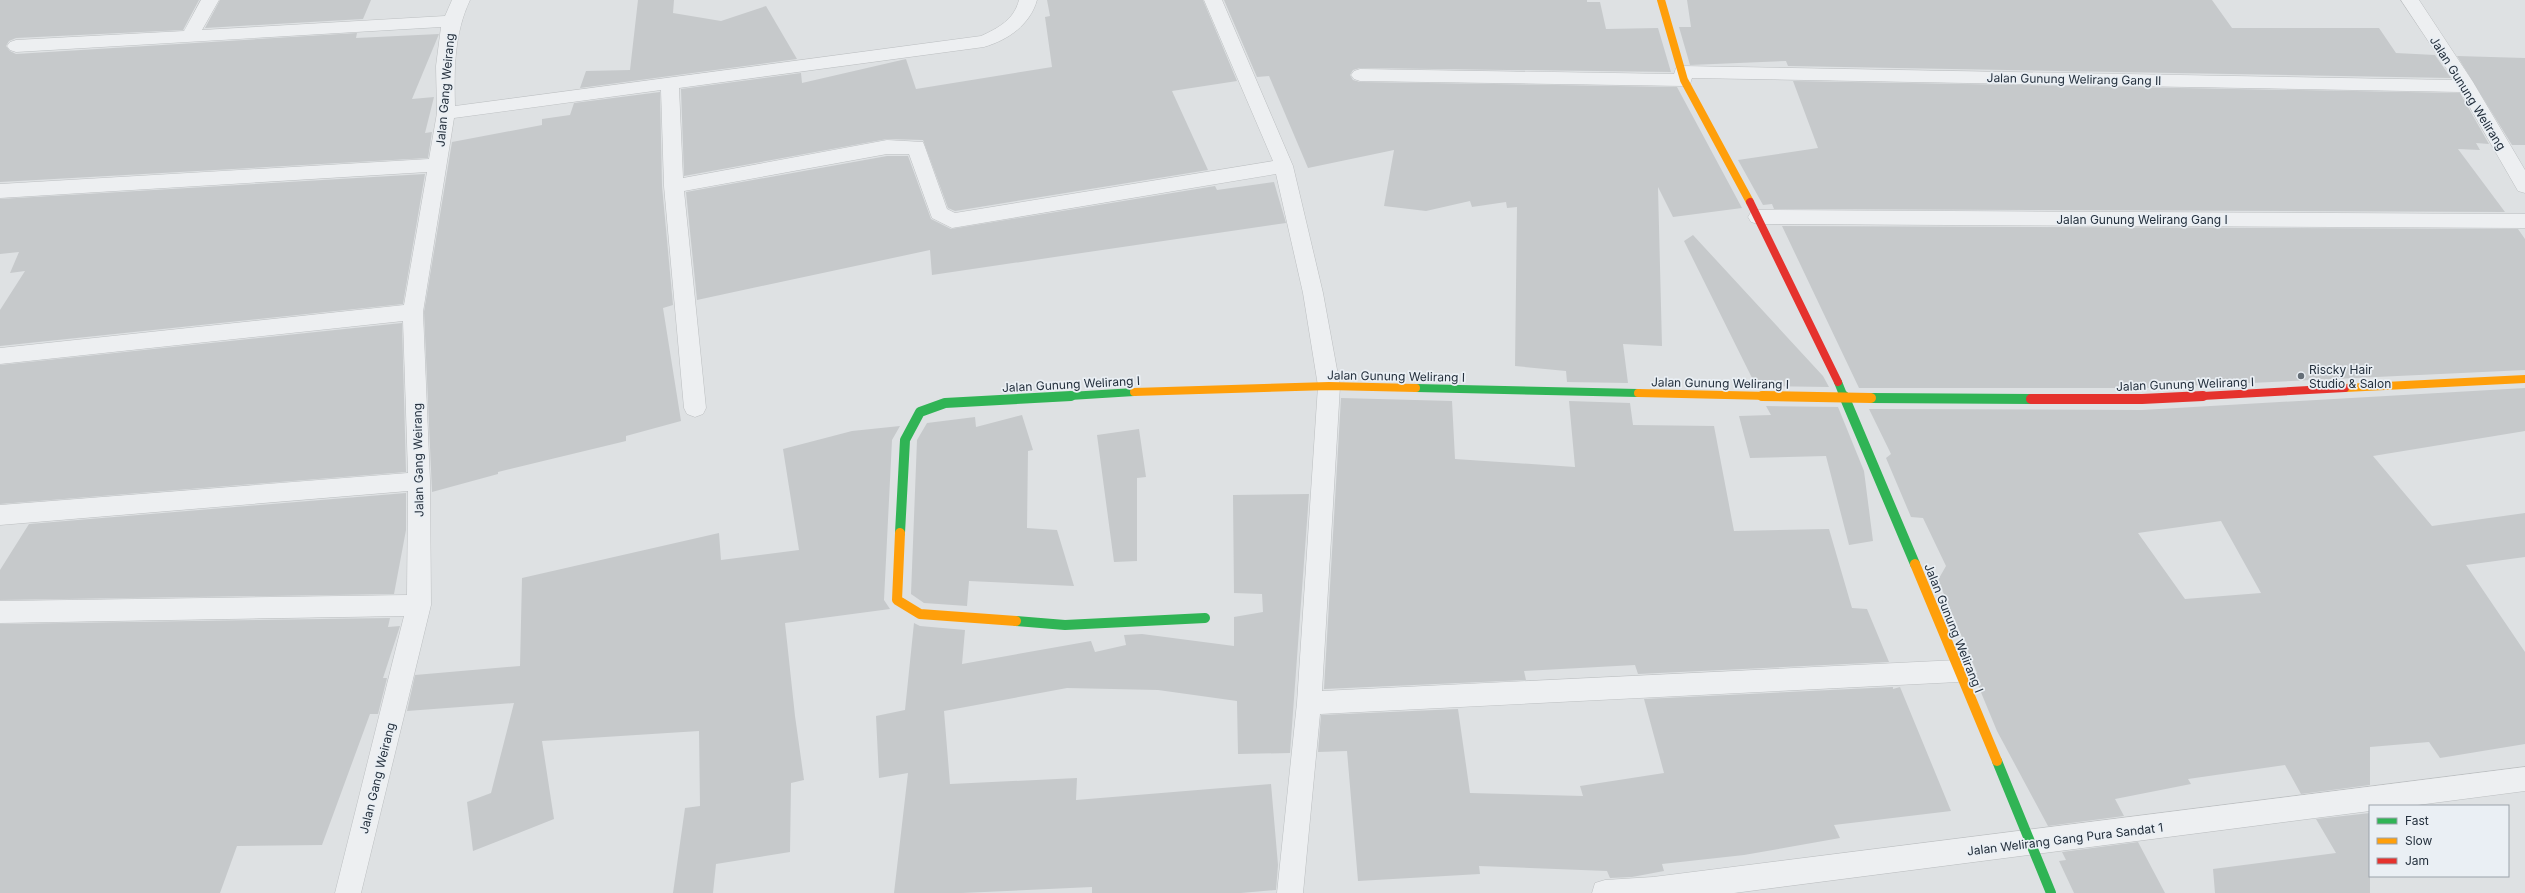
<svg xmlns="http://www.w3.org/2000/svg" width="2525" height="893" font-family="Inter,sans-serif">
<rect width="100%" height="100%" fill="#dee1e3"/>
<!-- building -->
<path fill="#c6c9cb" fill-rule="evenodd" d="M0,0H199L183,30L16,38L9,41L6,46L10,51L16,54L357,33L356,38L439,34L412,99L434,97L425,133L432,132L428,158L0,182Z
M220,0H371L363,19L205,28Z
M638,0H674L673,13L721,21L766,6L797,59L580,88L586,71L630,70Z
M1047,0H1203L1237,81L1172,91L1208,170L955,211L948,208L923,140L887,139L684,176L681,89L801,73L802,83L906,59L916,89L1052,67L1045,17L1050,16Z
M1224,0H1587V2H1600L1606,29L1658,28L1671,72L1360,68L1353,70L1350,75L1353,80L1360,82L1677,87L1742,208L1673,217L1658,187L1662,346L1623,344L1628,383L1567,382L1566,371L1515,366L1517,207L1507,208L1506,202L1472,207L1470,201L1426,211L1384,206L1394,150L1308,168L1269,76L1257,77Z
M1687,0H2212L2232,28H2379L2396,53L2435,55L2451,78L1788,66L1786,61L1690,65L1679,27H1691Z
M2457,56L2525,58V145H2512Z
M1793,81L2460,93L2489,144L2476,143L2480,150L2458,149L2505,212L1774,209L1772,204L1763,205L1738,160L1818,148Z
M660,92L662,186L673,305L663,308L681,421L626,436V441L498,472V474L432,492L424,312L452,142L542,125V119L570,115L574,103Z
M887,156H908L931,219L951,229L1215,186L1217,190L1274,182L1286,223L932,275L930,250L697,300L686,192Z
M425,174L403,304L0,346V310L25,271L10,273L19,252L0,254V199Z
M1782,226L2518,229L2525,239V370L2142,388H1859Z
M1693,235L1823,376L1829,387L1756,386L1684,241Z
M402,323L406,472L0,504V365Z
M2525,388V431L2373,456L2432,526L2525,513V557L2466,565L2525,652V744L2440,758L2429,742L2370,747V785L2301,794L2285,765L2188,779L2191,784L2115,799L2124,816L2048,826L1997,731L1973,673H1977L1938,580L1946,566L1923,518L1911,517L1886,458L1891,454L1869,409L2142,410ZM2221,521L2261,593L2185,599L2138,533Z
M1341,398L1452,401L1455,459L1575,467L1569,401L1630,403L1633,425L1714,426L1734,531L1829,529L1852,608L1867,609L1889,662L1638,674L1635,665L1524,671L1526,680L1324,689Z
M1766,406L1838,407L1864,471L1873,541L1849,545L1826,456L1750,458L1739,416L1771,415Z
M1022,415L1033,450L1028,451L1027,528L1057,530L1074,586L969,581L967,606L924,603L911,594L917,440L927,423L975,417L976,427Z
M900,426L892,440L884,600L890,609L785,623L795,716L804,780L791,783L790,852L716,864L713,893H673L685,808L700,806L699,731L542,741L554,819L473,851L467,802L491,793L514,703L407,711L415,675L520,666L522,578L719,533L721,560L799,550L783,449L852,431Z
M1139,429L1146,477L1137,478V561L1114,562L1097,435Z
M406,493V530L394,594L0,600V570L29,524Z
M1309,494L1290,753L1238,754L1237,701L1158,690L1067,688L944,711L950,784L1077,778L1076,800L1271,784L1278,865L1276,890L1241,893H1092V887L962,893H894L908,773L879,778L876,716L905,710L914,623L920,626L965,630L962,664L1091,641L1095,652L1126,645L1124,635L1142,634L1234,646V617L1263,612L1262,594L1234,593L1233,495Z
M390,618L388,627L400,626L383,678H387L378,714H370L322,845L237,846L220,893H0V624Z
M1893,687V689L1900,687L1951,811L1834,825L1840,838L1744,855L1662,864L1664,871L1632,877L1610,878L1607,871L1479,866L1480,874L1358,881L1347,751L1318,752L1321,715L1458,709L1470,793L1583,796L1580,786L1664,773L1644,699Z
M2370,813V893H2215L2213,869L2336,853L2316,819Z
M2138,842L2165,893H2074L2059,861L2066,860L2062,852Z"/>
<g fill="none" stroke-linecap="round" stroke-linejoin="round">
<defs>
<path id="street" d="M201,0H219L202,30L445,16L452,0H470C454,34 454,69 455,106L981,36C998,28 1014,20 1019,0H1037C1030,25 1008,40 984,47L679,88L683,178L887,140L923,142L925,147L947,209L955,213L1273,161L1204,0H1222L1293,166L1323,293L1340,386L1322,691L1958,660L1967,663L1970,671L1967,679L1958,682L1320,714L1303,893H1277L1297,703L1318,386L1303,293L1276,174L952,228L932,218L909,154H887L684,191L706,408L703,414L695,417L687,414L684,408L664,186L661,90L454,118L423,312L430,481L431,605L361,893H335L404,616L0,623V601L407,595L408,491L0,525V505L408,473L403,321L0,364V348L404,305L427,172L0,198V184L429,159L437,113L436,66L441,27L16,52L10,50L7,46L10,42L16,40L184,31Z
M2401,0H2419L2473,82L2525,170V193L2518,191L2461,92L1692,78L1690,84L1684,86L1360,81L1354,79L1351,75L1354,71L1360,69L1674,74L1676,68L1682,66L2454,80Z
M1758,210L2525,214V228L1758,224L1751,222L1748,217L1751,212Z
M2525,767V791L2410,806H2370V811L1734,893H1592L1595,883L1605,880L1653,877Z"/>
</defs>
<!-- street casing -->
<use href="#street" stroke="#bcbfc1" stroke-width="1"/>
<!-- street -->
<use href="#street" fill="#edeff1" fill-rule="evenodd"/>
<!-- fast-far1 -->
<path stroke="#30b455" stroke-width="8" d="M1838,382L1844,397
M1416,388L1638,393
M1054,397L1134,392"/>
<!-- fast -->
<path stroke="#30b455" stroke-width="10" d="M1844,396L1915,564
M1871,398L2031,399
M900,533L905,440L920,412L945,403L1071,396
M1016,621L1065,625L1205,618
M1997,761L2051,893"/>
<!-- slow-far1 -->
<path stroke="#ff9f0a" stroke-width="8" d="M1661,0L1684,80L1750,202
M2345,388L2525,379
M1134,392L1329,386L1416,388
M1638,393L1809,397"/>
<!-- slow -->
<path stroke="#ff9f0a" stroke-width="10" d="M1762,396L1871,398
M900,533L897,600L920,614L1016,621
M1915,564L1997,761"/>
<!-- jam-far1 -->
<path stroke="#e5322d" stroke-width="8" d="M1750,202L1838,382
M2185,397L2345,388"/>
<!-- jam -->
<path stroke="#e5322d" stroke-width="10" d="M2031,399H2142L2203,396"/>
</g>
<!-- markers -->
<circle fill="#656e77" stroke="#eaeff4" stroke-width="1.5" cx="2301" cy="376" r="4"/>
<g text-anchor="middle" dominant-baseline="central" stroke-width="3.5" stroke-linejoin="round" paint-order="stroke">
<!-- street labels -->
<g font-size="12" fill="#24303d" stroke="#eaeff4">
<text transform="translate(2074 79) rotate(1)">Jalan Gunung Welirang Gang II</text>
<text transform="translate(445 90) rotate(-85)">Jalan Gang Weirang</text>
<text transform="translate(2468 93) rotate(58)">Jalan Gunung Welirang</text>
<text x="2142" y="219">Jalan Gunung Welirang Gang I</text>
<text transform="translate(1396 376) rotate(1)">Jalan Gunung Welirang I</text>
<text transform="translate(1720 383) rotate(1)">Jalan Gunung Welirang I</text>
<text transform="translate(1071 384) rotate(-3)">Jalan Gunung Welirang I</text>
<text transform="translate(2185 384) rotate(-2)">Jalan Gunung Welirang I</text>
<text transform="translate(418 460) rotate(-91)">Jalan Gang Weirang</text>
<text transform="translate(1954 628) rotate(68)">Jalan Gunung Welirang I</text>
<text transform="translate(377 778) rotate(-76)">Jalan Gang Weirang</text>
<text transform="translate(2065 839) rotate(-7)">Jalan Welirang Gang Pura Sandat 1</text>
</g>
<!-- poi labels -->
<g font-size="12" fill="#24303d" stroke="#eaeff4" text-anchor="start">
<text x="2309" y="369">Riscky Hair<tspan x="2309" dy="14">Studio &amp; Salon</tspan></text>
</g>
</g>
<!-- legend -->
<rect x="2369" y="805" width="140" height="72" fill="#eaeff4" stroke="#9ba3ab"/>
<rect x="2377" y="818" width="20" height="6" fill="#30b455" stroke="#9ba3ab"/>
<text x="2405" y="825" font-size="12" fill="#24303d">Fast</text>
<rect x="2377" y="838" width="20" height="6" fill="#ff9f0a" stroke="#9ba3ab"/>
<text x="2405" y="845" font-size="12" fill="#24303d">Slow</text>
<rect x="2377" y="858" width="20" height="6" fill="#e5322d" stroke="#9ba3ab"/>
<text x="2405" y="865" font-size="12" fill="#24303d">Jam</text>
</svg>
